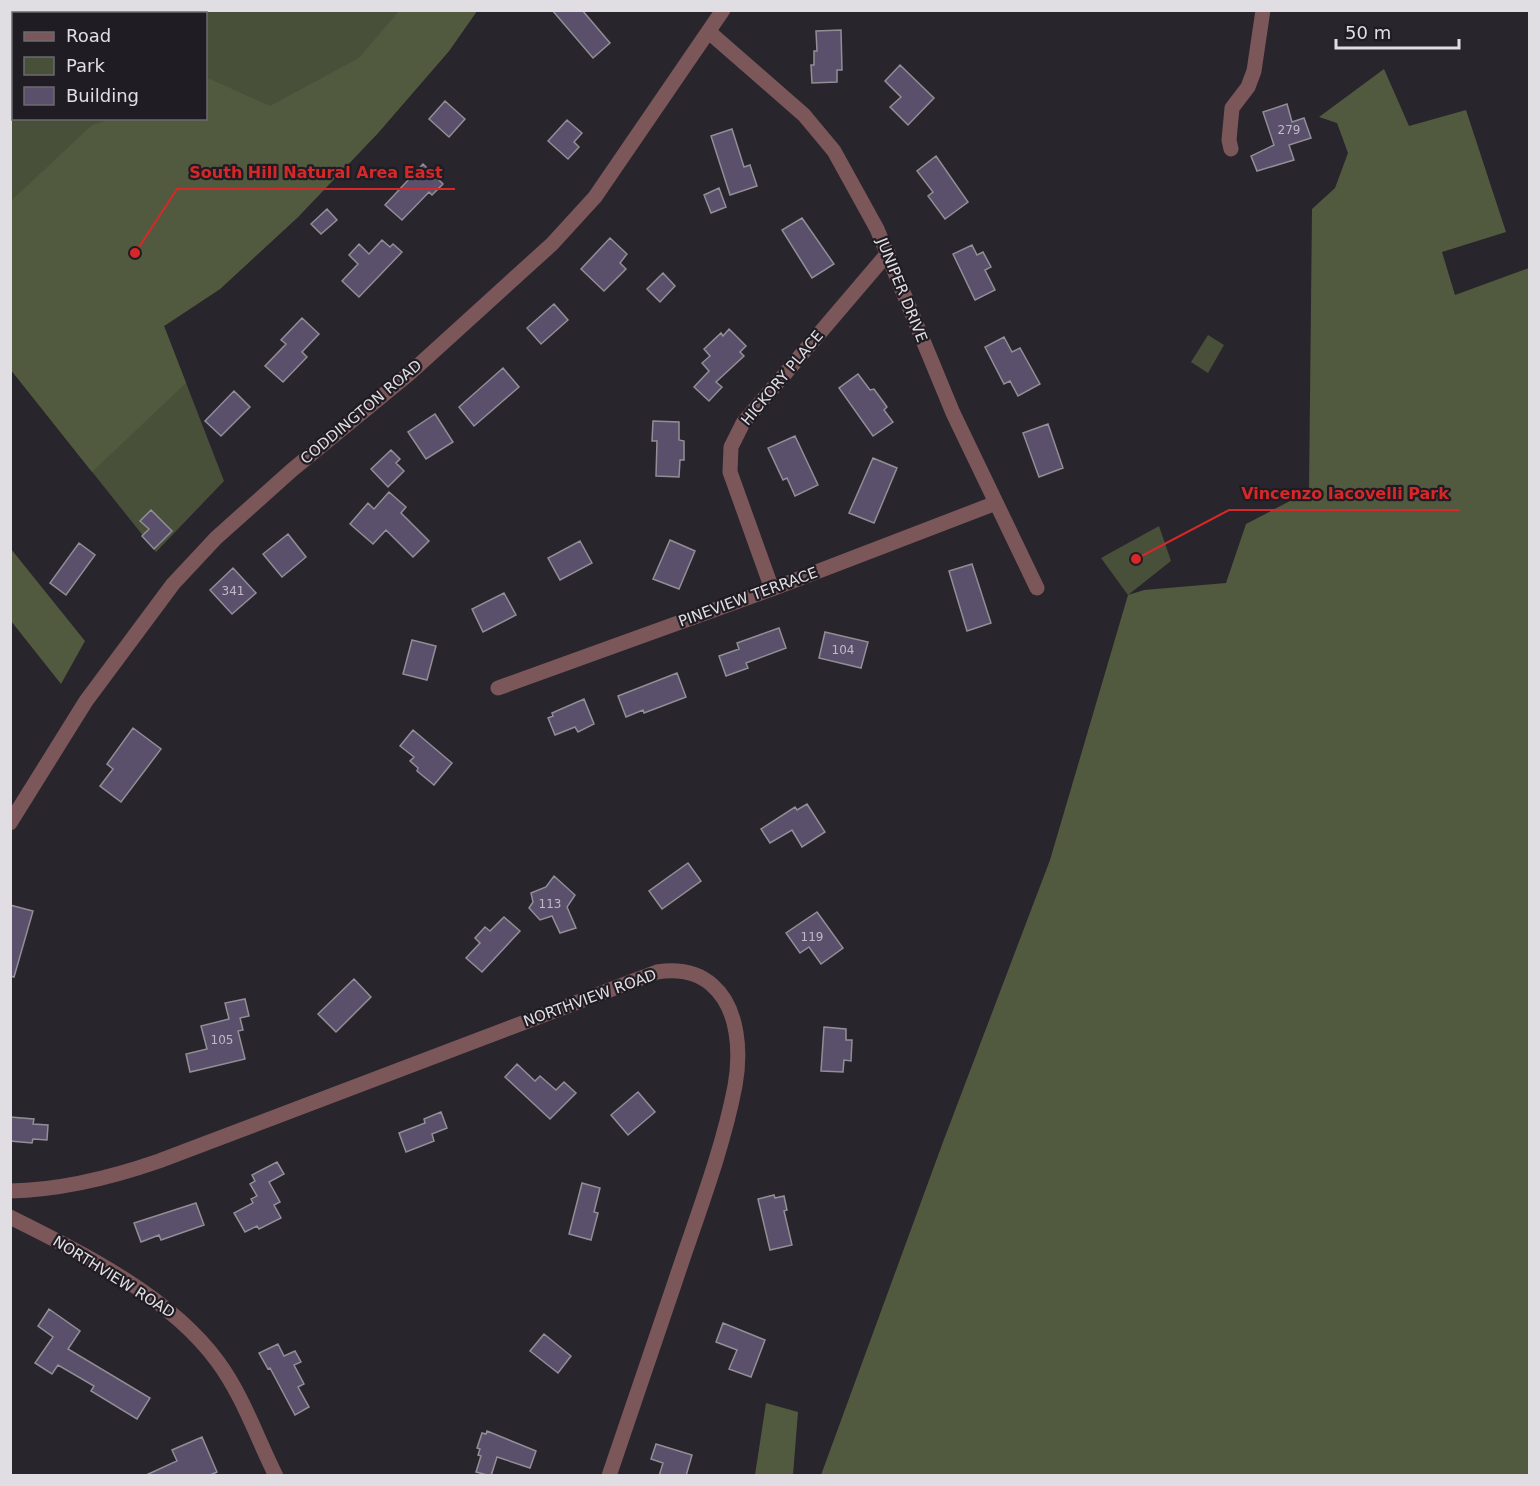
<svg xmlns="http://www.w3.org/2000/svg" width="1540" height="1486" font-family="'DejaVu Sans',sans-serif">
<rect width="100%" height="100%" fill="#28252c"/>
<!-- green -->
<path fill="#495039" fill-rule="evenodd" d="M10,11H477L449,51L378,133L298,217L220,289L164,326L224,481L156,552L11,370ZM14,14H206V118H14Z
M1208,335L1224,345L1208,373L1191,362Z
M1159,526L1171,561L1128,595L1101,558Z"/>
<!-- forest -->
<path fill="#515a3e" d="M399,11H477L449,51L378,133L298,217L220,289L164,326L186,383L92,472L11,370V201L91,126L109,119L206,118V80L210,79L270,106L359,58Z
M1384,69L1409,126L1466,110L1506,232L1442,252L1455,295L1529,268V1475H821L943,1142L1050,860L1128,595L1144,590L1226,583L1246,524L1309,491L1312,209L1335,188L1348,153L1337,123L1319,117Z
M11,549L85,641L61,684L11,621Z
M766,1403L798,1412L793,1475H755Z"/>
<!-- building -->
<path fill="#5b506b" stroke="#918e96" stroke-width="1.5" d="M552,10H582L610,43L593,58Z
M841,30L842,70H837V82L812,83L811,65H814V51H817L816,31Z
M900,65L934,98L908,125L890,107L901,97L885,81Z
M445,101L465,119L449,137L429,119Z
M1287,104L1292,122L1304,118L1311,138L1289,145L1294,160L1257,171L1251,156L1274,145L1263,112Z
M567,120L582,133L574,142L579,147L568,159L548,141Z
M732,129L744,167L750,165L757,186L730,195L711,136Z
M936,156L968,202L945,219L928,196L933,192L917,171Z
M423,164L443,184L432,195L429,192L402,220L385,205Z
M719,188L726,207L711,213L704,195Z
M327,209L337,220L321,234L311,224Z
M802,218L834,264L812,278L782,230Z
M610,238L627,254L620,263L626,269L604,291L581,269Z
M382,240L390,247L393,244L402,252L359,297L342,281L358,264L349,255L359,244L369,254Z
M972,245L977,255L983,252L991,267L985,270L995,290L975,300L953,254Z
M663,273L675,286L660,302L647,289Z
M554,304L568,320L541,344L527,328Z
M302,318L319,334L302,352L307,357L283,382L265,366L286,344L281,340Z
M729,329L746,346L740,352L744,356L716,382L722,387L709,401L694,387L709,371L702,363L710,356L704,349L721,333L723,336Z
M1004,337L1012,352L1020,348L1040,384L1018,396L1010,381L1004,384L985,347Z
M503,368L519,387L474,426L459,407Z
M858,374L870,390L874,389L887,407L884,410L893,422L873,436L839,388Z
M234,391L250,407L221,436L205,421Z
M435,414L453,442L426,459L408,432Z
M653,421L679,422V440L684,441V460H680L679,477L656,476L657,441H652Z
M1048,424L1063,468L1039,477L1023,433Z
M795,436L818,485L795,496L787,478L783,480L768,448Z
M391,450L400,459L396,463L404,471L388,487L371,469Z
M873,458L897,468L874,523L849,513Z
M389,492L406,507L401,513L429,541L413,557L386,530L373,544L350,524L368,503L374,509Z
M151,510L172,531L154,549L142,536L149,529L140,521Z
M288,534L306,557L282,577L263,554Z
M670,540L695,551L679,589L653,579Z
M580,541L592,563L560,580L548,558Z
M79,543L95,555L66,595L50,583Z
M972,564L991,623L967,631L949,571Z
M233,568L256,593L232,614L210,590Z
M504,593L516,615L483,632L472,609Z
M779,628L786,648L746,663L748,668L726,676L719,656L739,649L737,643Z
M825,632L868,642L861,668L819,658Z
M412,640L436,646L427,680L403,674Z
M677,673L686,697L644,713L643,710L626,717L618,696Z
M584,699L594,724L578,732L575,727L555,735L548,718L553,716L552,713Z
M133,728L161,749L121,802L100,786L113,769L107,764Z
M413,730L452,763L434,785L417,771L418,768L410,761L414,757L400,746Z
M807,804L825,832L802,847L792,830L770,843L761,829L795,807L797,810Z
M688,863L701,881L662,909L649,891Z
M554,876L575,895L567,907L576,928L560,933L552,916L540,920L529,908L533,902L531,893L546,887Z
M10,905L33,911L14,977L10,976Z
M817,912L843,948L821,964L809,947L800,953L786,933Z
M504,917L520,931L482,972L466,958L480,943L475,938L485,927L490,931Z
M354,979L371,997L336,1032L318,1014Z
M245,999L249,1016L240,1018L243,1030L238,1031L245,1059L190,1072L186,1054L207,1049L201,1026L229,1019L225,1003Z
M824,1027L846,1029V1040H852L851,1061L844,1060L843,1072L821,1071Z
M517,1064L535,1081L540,1076L556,1090L564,1082L576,1093L550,1119L505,1077Z
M638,1092L655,1112L628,1135L611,1115Z
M441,1112L447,1128L432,1134L434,1141L406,1152L399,1133L425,1123L424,1119Z
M10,1117L34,1119L33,1124L48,1125L47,1140L33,1139L32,1143L10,1141Z
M277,1162L284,1174L269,1182L280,1202L274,1205L281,1218L259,1229L257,1226L245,1232L234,1213L253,1203L251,1199L257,1196L250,1184L255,1181L252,1175Z
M582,1183L600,1188L594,1212L598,1213L591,1240L569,1234Z
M774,1195L775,1198L784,1196L787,1210L784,1211L792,1245L770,1250L758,1199Z
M196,1203L204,1225L161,1240L159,1235L141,1242L134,1223Z
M49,1309L80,1331L68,1349L150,1398L137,1419L91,1391L94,1386L58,1365L52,1374L35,1363L53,1337L38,1326Z
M723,1323L765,1340L751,1377L729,1369L737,1350L716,1342Z
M544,1334L571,1356L558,1373L530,1351Z
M278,1344L284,1356L295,1351L301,1362L294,1365L304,1384L298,1387L309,1407L295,1415L270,1368L268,1369L259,1353Z
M487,1431L536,1451L530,1468L497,1457L491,1476L476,1472L481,1456L478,1455L480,1449L477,1448L482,1433L486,1434Z
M202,1437L217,1472L208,1476H144L177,1461L172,1450Z
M656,1444L692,1455L686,1476H659L663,1463L651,1459Z"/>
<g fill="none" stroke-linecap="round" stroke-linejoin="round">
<!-- minor -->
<path stroke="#7b5759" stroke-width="15" d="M709,32L804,115L834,151L877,229L953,413L1037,588
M1231,149L1229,140L1232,108L1248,87L1254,71L1263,10
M772,589L730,472L731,447L743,423L888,253
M498,688L772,589L996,503
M10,1191C62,1190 110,1178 159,1161L657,972C677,969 696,971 712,985C739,1008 741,1053 735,1086C722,1153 696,1218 675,1282C653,1346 631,1411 609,1476
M10,1217C82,1253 170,1296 218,1362C243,1396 257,1438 276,1476"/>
<!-- tertiary -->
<path stroke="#7b5759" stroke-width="15" d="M10,823L86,701L173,584L216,538L292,470L410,373L552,244L595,197L723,10"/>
</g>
<g text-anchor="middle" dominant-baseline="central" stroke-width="4.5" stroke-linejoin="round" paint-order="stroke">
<!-- number labels -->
<g font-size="12" fill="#bfbac5">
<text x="1289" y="130">279</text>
<text x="233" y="591">341</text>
<text x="843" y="650">104</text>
<text x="550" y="904">113</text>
<text x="812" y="937">119</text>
<text x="222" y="1040">105</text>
</g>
<!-- street labels -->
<g font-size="15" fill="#e0dee3" stroke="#1f1c23">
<text transform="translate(902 290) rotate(68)">JUNIPER DRIVE</text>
<text transform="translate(782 378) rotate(-50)">HICKORY PLACE</text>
<text transform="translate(361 412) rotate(-40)">CODDINGTON ROAD</text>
<text transform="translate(748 597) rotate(-20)">PINEVIEW TERRACE</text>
<text transform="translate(590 998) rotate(-20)">NORTHVIEW ROAD</text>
<text transform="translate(114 1277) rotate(32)">NORTHVIEW ROAD</text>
</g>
</g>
<!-- callouts -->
<path fill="none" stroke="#d62828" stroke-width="2" d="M135 253L177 189H455M1136 559L1229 510H1460"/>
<g fill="#d62828" stroke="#1f1c23" stroke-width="2">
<circle cx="135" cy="253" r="6"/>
<circle cx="1136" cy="559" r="6"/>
</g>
<g font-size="16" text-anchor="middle" font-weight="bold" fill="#d62828" stroke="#1f1c23" stroke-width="4.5" stroke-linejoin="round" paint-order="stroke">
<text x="316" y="178">South Hill Natural Area East</text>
<text x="1345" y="499">Vincenzo Iacovelli Park</text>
</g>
<!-- border -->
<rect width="1540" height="1486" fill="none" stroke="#e0dee3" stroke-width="24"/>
<!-- legend -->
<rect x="12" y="12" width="195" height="108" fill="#1f1c23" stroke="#6c6a70" stroke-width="1.5"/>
<rect x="24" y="32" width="30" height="9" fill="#7b5759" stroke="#6c6a70" stroke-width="1.5"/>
<text x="66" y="42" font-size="18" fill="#e0dee3">Road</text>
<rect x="24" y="57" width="30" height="18" fill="#495039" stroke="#6c6a70" stroke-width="1.5"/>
<text x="66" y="72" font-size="18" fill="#e0dee3">Park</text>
<rect x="24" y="87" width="30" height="18" fill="#5b506b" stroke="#6c6a70" stroke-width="1.5"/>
<text x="66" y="102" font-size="18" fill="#e0dee3">Building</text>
<!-- scale -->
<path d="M1336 39v9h123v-9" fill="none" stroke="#e0dee3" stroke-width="3"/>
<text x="1345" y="39" font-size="18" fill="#e0dee3" stroke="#1f1c23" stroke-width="4.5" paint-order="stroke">50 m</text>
</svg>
